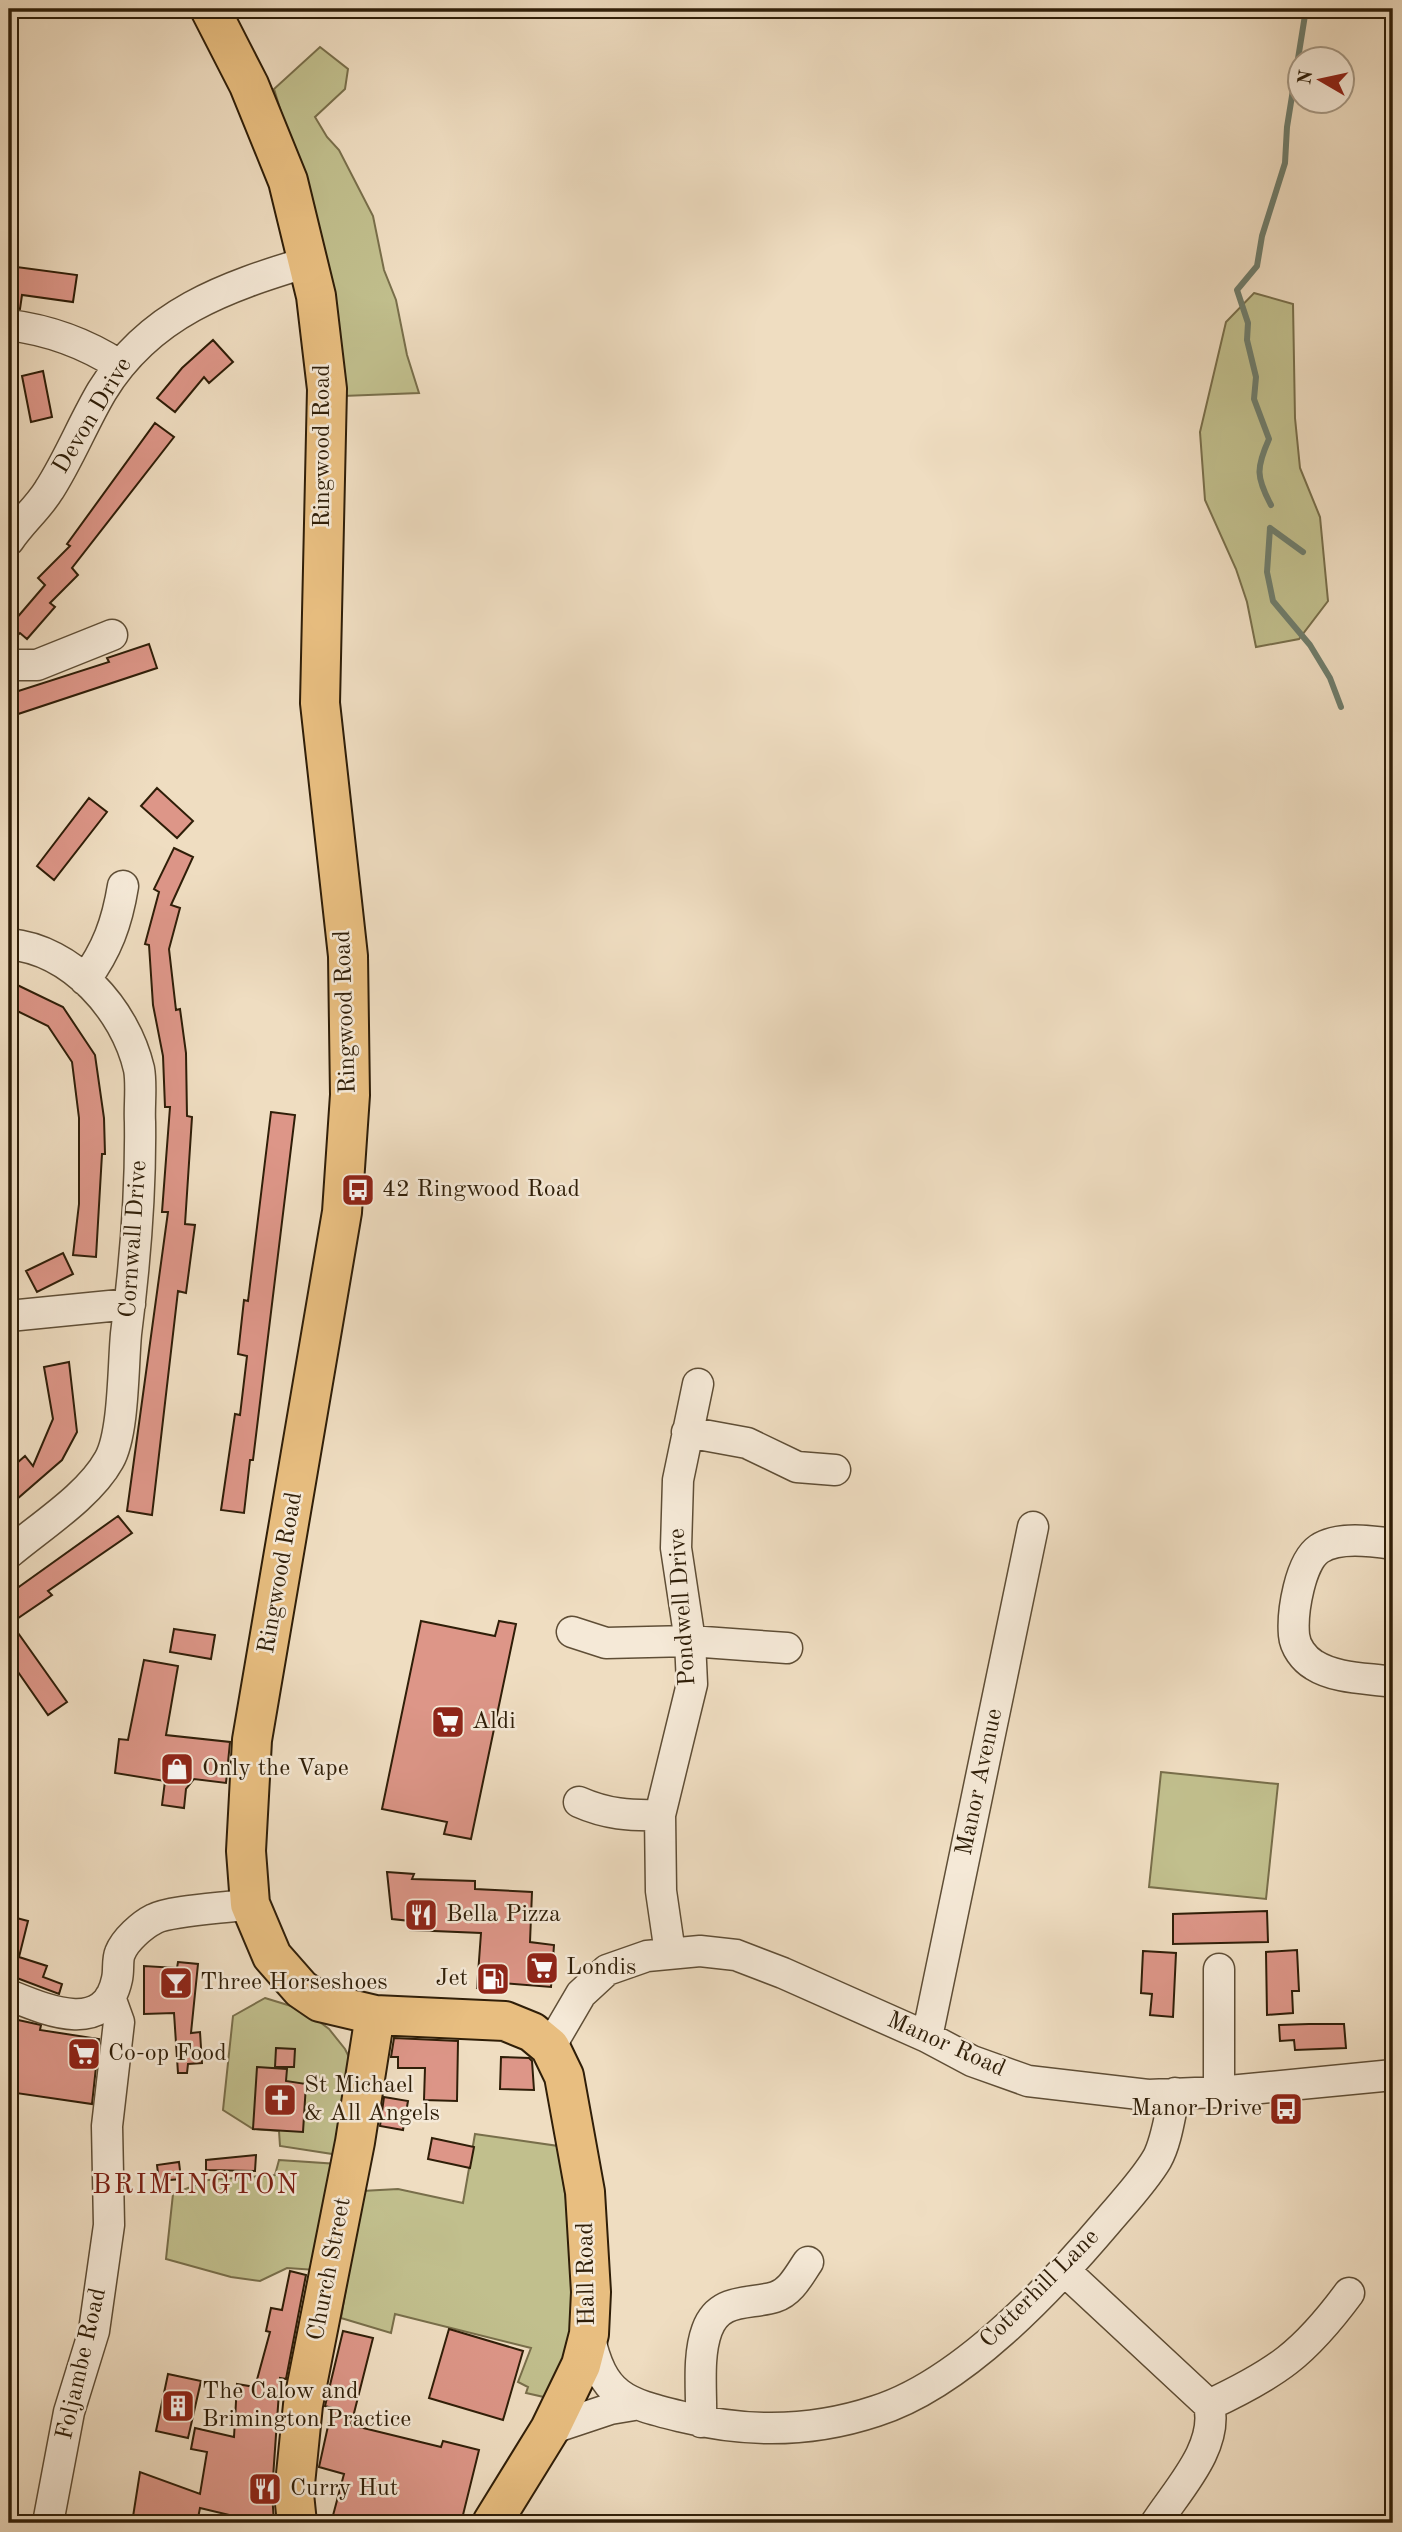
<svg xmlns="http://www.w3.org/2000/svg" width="1402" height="2532" font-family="'Old Standard TT',serif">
<rect width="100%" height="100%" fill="#efddc1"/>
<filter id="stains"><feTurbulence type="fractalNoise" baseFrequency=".00286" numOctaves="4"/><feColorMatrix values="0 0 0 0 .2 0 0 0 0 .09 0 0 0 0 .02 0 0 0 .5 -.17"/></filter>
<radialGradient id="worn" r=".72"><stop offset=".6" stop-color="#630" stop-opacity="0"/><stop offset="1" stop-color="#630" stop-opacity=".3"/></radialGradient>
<!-- green -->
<path fill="#c1bf8d" stroke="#786e4a" stroke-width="2" d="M320,47L348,69L345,89L315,117L327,137L339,150L373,216L384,270L396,300L407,355L419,393L343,396L330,272L274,89Z
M1254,293L1293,304L1295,418L1300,468L1320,517L1328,601L1299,639L1256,647L1247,602L1236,569L1205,500L1200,432L1226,322Z
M1161,1772L1278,1784L1266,1899L1149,1887Z
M265,1998L304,2010L329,2029L345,2049L357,2073L339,2155L280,2146L279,2131L253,2129L223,2110L233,2016Z
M475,2134L558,2146L572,2240L573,2342L544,2397L526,2393L528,2387L518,2382L531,2348L395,2314L391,2333L341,2318L362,2191L398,2189L463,2203Z
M279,2160L338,2164L316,2270L287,2268L260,2281L231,2277L166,2259L173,2194L208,2180L275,2175Z"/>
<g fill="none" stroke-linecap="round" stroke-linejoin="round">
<!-- stream -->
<path stroke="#6f7d6c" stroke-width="6" d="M1271,505C1256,477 1256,468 1269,439L1254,399L1256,377L1247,340L1248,323L1237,290L1257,266L1262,236L1285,163L1287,127L1306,9
M1270,528L1267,572L1273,601L1310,645L1330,678L1341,707
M1270,528L1303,552"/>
</g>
<!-- building -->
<path fill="#dd9688" stroke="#2f1e08" stroke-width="2" d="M9,266L77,275L73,302L22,295L20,309L9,308Z
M213,340L233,362L209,383L204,377L175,412L157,398L182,368Z
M43,371L52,417L31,422L22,376Z
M155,423L174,437L72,568L78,575L50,603L55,607L27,639L20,633L18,635L9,627L45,585L38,578L70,546L67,544Z
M149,644L157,668L9,717V694L109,662L107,658Z
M157,788L193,821L177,838L141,806Z
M89,798L107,812L54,880L37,866Z
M174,848L193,857L171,905L180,908L169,949L176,1010L180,1009L186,1053L187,1116L192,1117L185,1224L195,1225L186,1293L178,1291L152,1515L127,1511L168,1212H162L170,1107H165L163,1056L153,1005L149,945L145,944L159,892L154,889Z
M9,981L63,1007L95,1055L104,1118L105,1154H102L96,1257L73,1255L79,1204V1118L72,1062L48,1026L9,1007Z
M271,1112L295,1115L253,1460H250L244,1513L221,1510L235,1414L240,1415L247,1356L238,1354L244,1300L248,1301Z
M63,1253L73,1274L37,1292L26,1271Z
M69,1362L77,1432L62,1460L9,1506V1470L25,1456L33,1466L53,1419L44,1367Z
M118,1516L132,1533L48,1591L52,1595L11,1623L67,1702L48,1715L9,1659V1594Z
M421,1621L495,1636L499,1621L516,1624L471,1839L444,1834L447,1822L382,1809Z
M174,1629L215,1635L211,1659L170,1652Z
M144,1660L178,1666L166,1735L230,1742L226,1783L194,1779L186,1789L184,1808L162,1805L165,1781L115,1773L119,1739L128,1740Z
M387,1872L414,1874L412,1879L475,1881V1889L532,1892L530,1942L554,1945L551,1987L502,1983V1990L477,1988L481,1933L410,1930V1921L392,1919Z
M1267,1911L1268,1942L1173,1944V1914Z
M9,1916L28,1921L19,1957L47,1966L43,1977L62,1984L59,1994L9,1975Z
M1297,1950L1299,1991H1292L1293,2013L1267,2015L1266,1952Z
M1143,1951L1176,1953L1173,2017L1150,2015L1152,1994L1141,1993Z
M178,1962L198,1964L191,2033L200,2032L202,2063L188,2064L187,2073H178L174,2013L144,2014V1966L177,1968Z
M9,2018L41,2025L40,2030L99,2039L92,2104L9,2092Z
M1309,2024H1344L1346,2048L1295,2050L1294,2040L1280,2041L1279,2025Z
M394,2038L458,2041L457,2101L424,2100L425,2068H398V2057H391Z
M276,2048L295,2049L294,2067H275Z
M501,2057L529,2058L532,2061L534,2090L500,2089Z
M257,2067L287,2069L286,2081L306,2084L303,2132L253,2129Z
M384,2097L408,2101L403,2130L380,2126Z
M432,2138L474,2147L470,2168L428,2159Z
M256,2155L255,2171L206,2170V2160Z
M179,2162L181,2179L159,2181L157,2165Z
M290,2271L306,2275L286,2379L280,2378L272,2492L274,2523H242V2518L200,2508L197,2523H132L140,2472L200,2494L207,2452L191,2449L195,2428L234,2437L237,2384L255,2387L270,2332L266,2331L271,2308L282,2310Z
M449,2329L523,2351L503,2420L429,2398Z
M343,2331L373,2338L351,2425L441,2447L443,2441L479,2450L461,2523H331L344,2474L319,2467L332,2408L325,2406Z
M168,2374L201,2381L188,2438L156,2431Z"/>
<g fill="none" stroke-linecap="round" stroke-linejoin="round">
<defs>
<path id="minor" d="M9,325C49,330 85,343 119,365
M9,540C21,522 38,508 49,490C69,459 83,423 102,391C150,313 225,287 308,262
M9,665H37L112,635
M9,944C72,950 125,1009 139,1069C142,1085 139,1106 140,1122C141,1193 135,1264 126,1334C123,1366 124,1434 109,1460C89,1496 41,1526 9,1553
M85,980C107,950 117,923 123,886
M9,1316L130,1304
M687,1432L747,1443L797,1467L835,1470
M1393,1544C1372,1541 1338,1536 1319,1549C1300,1562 1292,1612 1294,1635C1295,1647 1304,1659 1314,1665C1336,1679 1368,1678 1393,1682
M572,1632L606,1643L690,1641L787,1648
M579,1802C606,1814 630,1816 660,1815
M670,1953L661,1891L660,1815L692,1684L690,1641L676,1548L678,1480L698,1384
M1219,1969V2092
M9,1995C44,2009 105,2037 117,1979C119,1971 117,1960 120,1953C125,1940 142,1925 154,1919C171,1910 228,1908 250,1904
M927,2037L1033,1527
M550,2047L581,1994L607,1970L647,1956L700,1951L736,1955L783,1973L927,2037L972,2061L1028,2081L1148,2095L1219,2092L1393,2075
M1065,2271L1209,2405C1219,2447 1178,2489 1156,2523
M589,2334C602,2398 626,2403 683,2417C748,2433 813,2432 876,2411C962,2384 1051,2288 1107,2222C1124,2202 1144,2181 1157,2159C1167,2141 1170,2113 1175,2093
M1209,2405C1277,2373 1304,2354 1349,2293
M701,2422C702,2393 697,2357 707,2330C719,2297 749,2305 775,2297C791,2292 799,2275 808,2262
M550,2429L610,2409L634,2405
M48,2523L69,2412L94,2331L109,2225L107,2126L119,2022L110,1997"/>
<path id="highway" d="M210,9L249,85L288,181L316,296L327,389L320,703L348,956L350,1095L342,1212L252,1740L246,1851L250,1904L272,1956L301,1989L320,2002L375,2015L505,2021L532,2032L550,2047L564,2076L585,2192L591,2292L589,2334L581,2365L550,2429L492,2523
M297,2523L294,2494L303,2405L355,2142L375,2015"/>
</defs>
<!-- minor casing -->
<use href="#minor" stroke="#5f4e36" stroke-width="33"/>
<!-- highway casing -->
<use href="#highway" stroke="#2f1e08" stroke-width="42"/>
<!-- minor -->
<use href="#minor" stroke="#f5e9d7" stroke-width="30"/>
<!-- highway -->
<use href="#highway" stroke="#e8be80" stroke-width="38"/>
</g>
<!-- icons -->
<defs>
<symbol id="bus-square" viewBox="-11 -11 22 22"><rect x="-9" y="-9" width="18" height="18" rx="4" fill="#8f2418" stroke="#f5e9d7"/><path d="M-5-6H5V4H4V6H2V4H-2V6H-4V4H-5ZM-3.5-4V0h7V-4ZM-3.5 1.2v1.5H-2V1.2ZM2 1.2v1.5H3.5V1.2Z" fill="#fff"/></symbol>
<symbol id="supermarket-square" viewBox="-11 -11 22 22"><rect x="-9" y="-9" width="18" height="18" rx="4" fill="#8f2418" stroke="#f5e9d7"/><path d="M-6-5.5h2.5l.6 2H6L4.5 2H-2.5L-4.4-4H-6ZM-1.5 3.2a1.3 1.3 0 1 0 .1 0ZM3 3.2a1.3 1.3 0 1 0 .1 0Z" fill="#fff"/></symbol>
<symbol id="shop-square" viewBox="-11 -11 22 22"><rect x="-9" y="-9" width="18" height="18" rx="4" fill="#8f2418" stroke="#f5e9d7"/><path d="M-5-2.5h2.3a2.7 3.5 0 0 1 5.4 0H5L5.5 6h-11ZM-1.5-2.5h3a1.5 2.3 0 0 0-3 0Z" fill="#fff"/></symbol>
<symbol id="restaurant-square" viewBox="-11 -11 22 22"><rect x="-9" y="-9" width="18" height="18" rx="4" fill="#8f2418" stroke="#f5e9d7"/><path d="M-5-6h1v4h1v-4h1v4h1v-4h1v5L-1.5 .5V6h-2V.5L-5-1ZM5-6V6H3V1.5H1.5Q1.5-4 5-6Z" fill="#fff"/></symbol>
<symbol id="fuel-square" viewBox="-11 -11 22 22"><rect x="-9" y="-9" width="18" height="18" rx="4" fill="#8f2418" stroke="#f5e9d7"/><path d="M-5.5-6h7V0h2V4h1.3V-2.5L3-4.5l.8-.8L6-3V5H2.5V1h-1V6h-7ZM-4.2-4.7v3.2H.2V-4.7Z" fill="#fff"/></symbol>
<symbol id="bar-square" viewBox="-11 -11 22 22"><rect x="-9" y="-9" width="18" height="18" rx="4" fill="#8f2418" stroke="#f5e9d7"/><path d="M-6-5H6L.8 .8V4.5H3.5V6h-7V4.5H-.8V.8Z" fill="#fff"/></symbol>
<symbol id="church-square" viewBox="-11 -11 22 22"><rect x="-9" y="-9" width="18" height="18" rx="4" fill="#8f2418" stroke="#f5e9d7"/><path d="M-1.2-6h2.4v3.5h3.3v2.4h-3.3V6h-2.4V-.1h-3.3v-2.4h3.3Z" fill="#fff"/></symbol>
<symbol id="building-square" viewBox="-11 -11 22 22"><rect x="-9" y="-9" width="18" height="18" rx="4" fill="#8f2418" stroke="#f5e9d7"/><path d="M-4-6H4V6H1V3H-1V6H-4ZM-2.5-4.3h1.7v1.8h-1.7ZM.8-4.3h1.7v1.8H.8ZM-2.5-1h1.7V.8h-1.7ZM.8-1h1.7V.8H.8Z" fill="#fff"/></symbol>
</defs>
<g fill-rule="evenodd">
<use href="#bus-square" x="339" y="1171" width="38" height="38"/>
<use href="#supermarket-square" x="429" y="1703" width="38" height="38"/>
<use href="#shop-square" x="158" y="1750" width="38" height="38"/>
<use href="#restaurant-square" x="402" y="1896" width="38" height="38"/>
<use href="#supermarket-square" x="523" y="1949" width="38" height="38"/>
<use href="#fuel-square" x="474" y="1960" width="38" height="38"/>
<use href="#bar-square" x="157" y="1964" width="38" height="38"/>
<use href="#supermarket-square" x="65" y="2035" width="38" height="38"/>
<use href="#church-square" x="261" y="2081" width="38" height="38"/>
<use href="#bus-square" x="1267" y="2090" width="38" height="38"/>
<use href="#building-square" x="159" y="2387" width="38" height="38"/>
<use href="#restaurant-square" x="246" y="2470" width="38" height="38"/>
</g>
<g text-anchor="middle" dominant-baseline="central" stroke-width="5" stroke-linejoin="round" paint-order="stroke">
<!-- street labels -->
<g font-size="24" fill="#2f1e08" stroke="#f5e9d7">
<text transform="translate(93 416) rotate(-59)">Devon Drive</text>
<text transform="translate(323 446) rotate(-90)">Ringwood Road</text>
<text transform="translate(346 1012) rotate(-92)">Ringwood Road</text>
<text transform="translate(134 1239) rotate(-86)">Cornwall Drive</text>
<text transform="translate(281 1573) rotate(-80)">Ringwood Road</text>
<text transform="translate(683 1607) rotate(-94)">Pondwell Drive</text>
<text transform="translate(980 1782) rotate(-78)">Manor Avenue</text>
<text transform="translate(946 2045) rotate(24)">Manor Road</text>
<text transform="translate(330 2269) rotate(-79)">Church Street</text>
<text transform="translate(587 2274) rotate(-91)">Hall Road</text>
<text transform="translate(1040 2289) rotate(-45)">Cotterhill Lane</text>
<text transform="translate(82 2364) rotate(-77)">Foljambe Road</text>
</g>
<!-- poi labels -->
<g font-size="24" fill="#2f1e08" stroke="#f5e9d7" text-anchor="start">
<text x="382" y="1190">42 Ringwood Road</text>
<text x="472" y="1722">Aldi</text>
<text x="202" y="1769">Only the Vape</text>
<text x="446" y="1915">Bella Pizza</text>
<text x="566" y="1968">Londis</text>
<text x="468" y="1979" text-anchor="end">Jet</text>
<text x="200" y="1983">Three Horseshoes</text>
<text x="108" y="2054">Co-op Food</text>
<text x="304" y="2086">St Michael<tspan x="304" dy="28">&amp; All Angels</tspan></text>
<text x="1262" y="2109" text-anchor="end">Manor Drive</text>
<text x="202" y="2392">The Calow and<tspan x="202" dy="28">Brimington Practice</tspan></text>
<text x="290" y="2489">Curry Hut</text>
</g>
<!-- quarter labels -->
<g font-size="28" letter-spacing="2" fill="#7a1f14" stroke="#f5e9d7">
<text x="196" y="2186">BRIMINGTON</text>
</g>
</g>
<!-- margin -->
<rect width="1402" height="2532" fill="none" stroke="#efddc1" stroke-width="35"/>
<rect x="10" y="10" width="1381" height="2511" fill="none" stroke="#2f1e08" stroke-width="3.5"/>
<rect x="18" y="18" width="1367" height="2497" fill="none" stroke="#2f1e08" stroke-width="2"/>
<!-- north arrow -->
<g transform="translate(1321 80) rotate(279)"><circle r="33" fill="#f5e9d7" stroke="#a69884" stroke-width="2"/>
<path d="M0-5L12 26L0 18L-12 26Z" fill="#8f2418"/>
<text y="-10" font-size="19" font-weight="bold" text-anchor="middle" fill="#2f1e08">N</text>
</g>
<rect width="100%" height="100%" filter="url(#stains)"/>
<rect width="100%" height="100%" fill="url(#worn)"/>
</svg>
